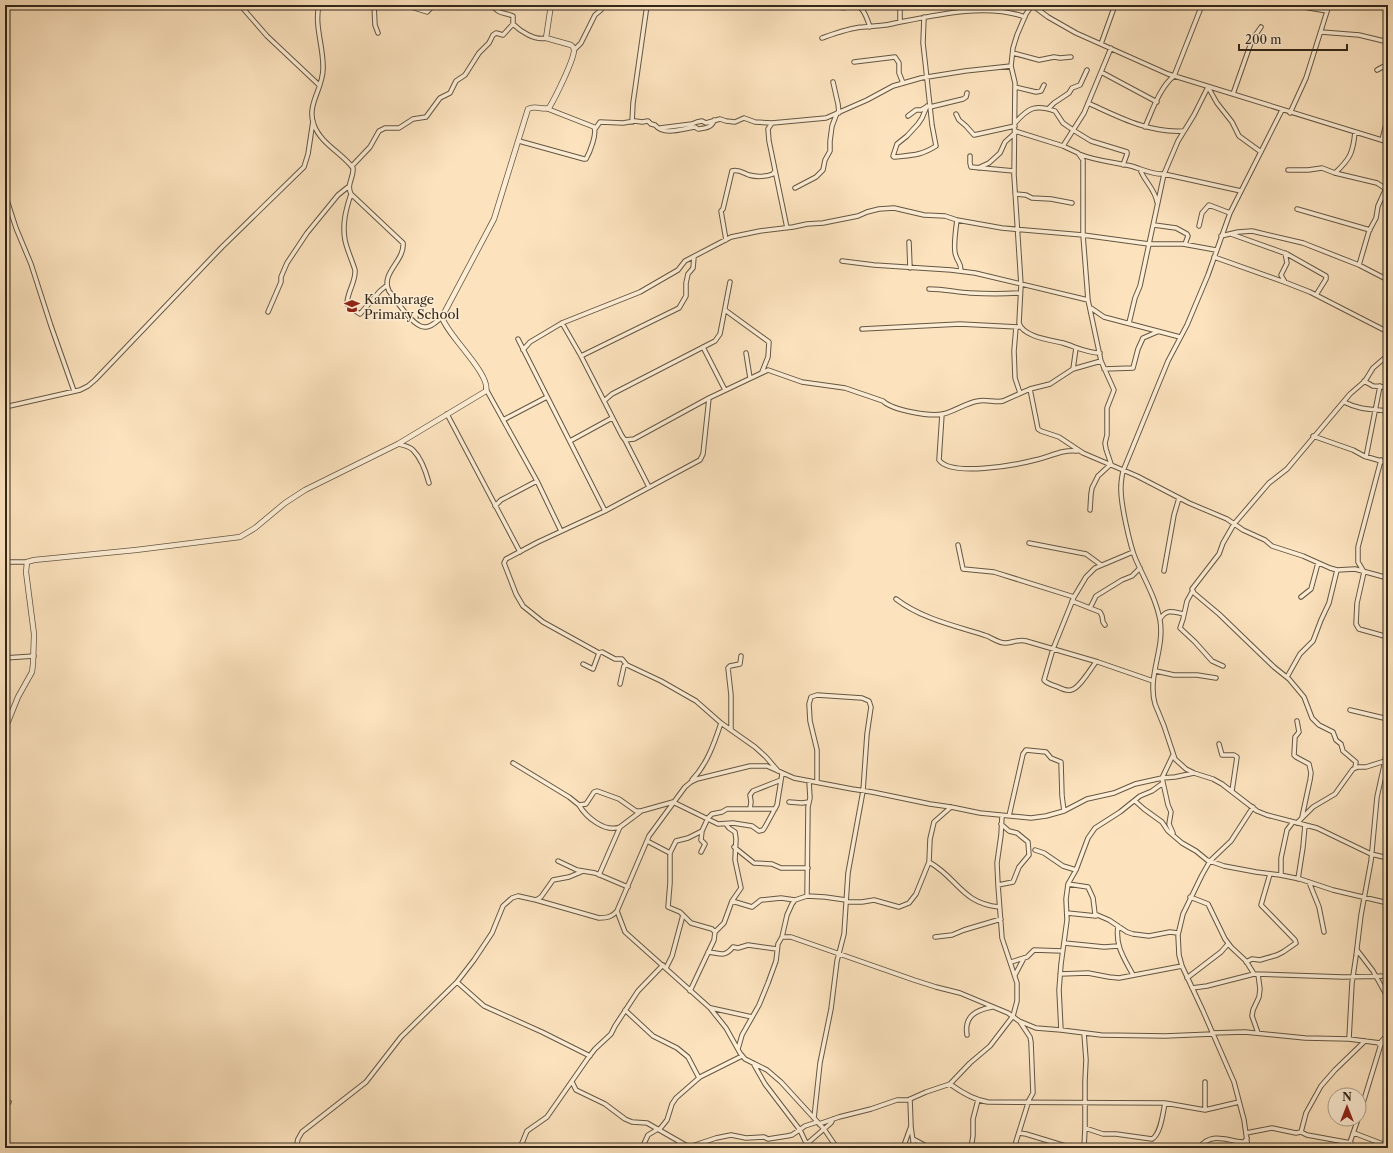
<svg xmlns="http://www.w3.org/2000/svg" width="1393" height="1153" font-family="'Libre Caslon Text',serif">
<rect width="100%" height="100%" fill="#fce3be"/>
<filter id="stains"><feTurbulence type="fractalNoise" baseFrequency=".005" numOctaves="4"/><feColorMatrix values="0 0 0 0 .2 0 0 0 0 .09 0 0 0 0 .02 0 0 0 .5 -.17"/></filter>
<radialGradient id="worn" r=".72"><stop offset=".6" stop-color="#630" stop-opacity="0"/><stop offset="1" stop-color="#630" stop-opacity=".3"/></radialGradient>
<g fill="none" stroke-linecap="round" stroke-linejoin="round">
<defs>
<path id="minor" d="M240,5L267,36L319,85
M319,5C314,26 324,48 323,69C323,89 306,105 314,125C321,144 342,153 353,168C354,178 346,184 351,194L403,243C405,261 380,273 389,291C396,300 414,329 426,327C432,327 437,321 442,317
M374,5L375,25L378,33
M405,5L427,12L434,5
M492,5C499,15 504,12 513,16V24C520,31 535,41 546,38
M836,5C842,9 845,8 852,6C863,3 867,19 870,27
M1032,5L1026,14L1017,35L1013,48L1011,66L1015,83L1014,175L1021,285L1019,323C1023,337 1051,340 1063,343C1076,347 1087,353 1100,353
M1032,5L1048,17L1076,33L1168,74L1388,142
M1292,5L1327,11
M924,17L923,43L925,61L932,125L936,146C920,156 912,155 894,157L893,156L897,144L907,136L918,124L922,118L927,106
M900,22V5
M1321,32L1359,35L1388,42
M822,38C836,33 849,28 863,27C873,26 882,26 891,24C931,16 985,2 1025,17
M1101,44L1115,5
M574,50L581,43L595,15L601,10L603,5
M1013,53L1039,60L1054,57L1060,58L1071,57
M854,62L895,57L899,63V73L903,83
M1377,70L1388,64
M1101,72L1157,102
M833,82L838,104L839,113
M1015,87L1036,92L1041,91L1044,85
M1208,87L1217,103L1232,122L1239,136L1261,152
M1233,94L1252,40L1261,27
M1088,103C1119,117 1148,133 1183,131
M930,107L963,99L966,97L967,93
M1049,108L1054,103L1069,93L1072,88L1080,85L1087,70
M1282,110L1230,213L1208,275L1187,325L1168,361L1123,471C1122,476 1121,481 1121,486C1120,502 1130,546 1136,560C1145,580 1156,599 1160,620C1165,649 1147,676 1155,704L1164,726L1175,759L1186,769L1194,773L1213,779L1222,784L1257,811L1267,815L1317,828L1371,854L1388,858
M1290,113L1306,78L1329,5
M956,114L959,120L966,126L974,135L1015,126
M908,116L916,110H921L926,107
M632,122L633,103L647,5
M1015,123C1028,108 1035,104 1055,111L1063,123L1073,130L1091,141L1127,152V154L1123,165
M1145,127C1152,111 1160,87 1174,76L1202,5
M660,128L692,124L697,122L702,121L706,123L720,119L726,121L735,122L744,118L755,122L772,123
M595,129L600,122L623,123L635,121L642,122L648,121L651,124L655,125C664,136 682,129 695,127L698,129C705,128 712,128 714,120
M1015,131L1063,146L1078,153L1083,160V235L1088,300L1101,361L1114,390L1107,408V435L1105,443L1106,449L1111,464L1098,476L1092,488L1091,494L1090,510
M1382,140L1388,116
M519,141L584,159H586C590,152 597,134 594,127L548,109
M1063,146L1084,113L1111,48
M1079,154C1096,161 1113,162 1131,166C1142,169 1153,175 1164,174L1241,191
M970,156V163L971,167L1014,171
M352,166L370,147L379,131L385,128H399L413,119L426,117L440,98L450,93L456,81L465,75L479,53L489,43L493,35L496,33L503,35L513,24
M978,168L989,163L1000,153L1005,142L1015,133
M1140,169C1144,181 1155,189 1157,202
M1288,170H1308L1322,168L1335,173L1377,183L1386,189
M1335,173C1350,159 1353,153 1355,132
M795,188L816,177L823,170L825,160L830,151V141L832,126L837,113
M5,194L16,228L31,264L51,326L74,391
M351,194C346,209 342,224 345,240C347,250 352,260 355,270C356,282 347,292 347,304L352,309L360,314L380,291L386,286
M1015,194L1026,195L1032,198L1051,199L1072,203
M1297,209L1370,230
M957,220C956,227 953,250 956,256C958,263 961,262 961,271
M1154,225L1176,228L1187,234L1188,236L1185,244
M1199,226L1202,213L1209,205L1230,213
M787,228L769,141L768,129L772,123L826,118L867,100L893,86L921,78L965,71L1011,66
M1231,234L1287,254L1326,276V279L1316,295
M1221,236L1238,232L1252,231L1303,243L1359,265L1388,280
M726,240L721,211L723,209L732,171C739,169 743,173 749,175C756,177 766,177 773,174L775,171
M909,242L910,268
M1214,257L1287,283L1310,292L1388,332
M842,261L874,265L951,270L975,273L1088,300
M1359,265L1369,231L1376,218L1378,206L1388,184
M1285,282L1281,275L1287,263L1285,253
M929,289C943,289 956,292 970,293C987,294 1004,294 1020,293
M1091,308L1104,317L1180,337
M725,310L769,342L768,357L762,372
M268,312L281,282V277L287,263L307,233L338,195L348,187
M562,323L581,356L622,436L625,440L634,439L709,398L768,370L802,382L845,388L883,401C892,410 930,417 943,414C955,411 966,403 978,401C986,399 995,403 1003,401L1030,389L1050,384L1073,369L1101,361
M1129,323L1135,298L1140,286L1164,174L1178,141L1194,115L1208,87
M1016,327L1014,351L1015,378L1020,393
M862,329L960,324L1020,327
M518,339L605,511
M703,347L725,390
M523,350L530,342L562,323L640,292L678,270L685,261L731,237L760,231L793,227L807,224L823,223L858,216L867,212L879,209L894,208L924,215L945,216L957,220L1002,228L1083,235L1149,244H1183L1216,250
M746,353L750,378
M581,356L679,308L686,296V283L688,274L693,268L694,257
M1073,369L1076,348
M1104,369L1133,368L1138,349L1143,338L1157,332
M1364,381L1373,386L1388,387
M486,389L537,481L561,531
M1030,389L1038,429L1041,431L1059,437L1083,453L1137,476L1189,503L1227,519L1243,530L1265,540L1272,546L1303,556L1330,568L1337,570L1355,569L1388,578
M604,401L612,394L715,341L720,334L730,282
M1344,402C1360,410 1371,409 1388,411
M5,407L80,390L88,386L95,380L222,247L304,167L308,154L313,121
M447,414L520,552
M942,414L939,460C951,477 1016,465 1035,460C1050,457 1062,449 1077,451
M503,420L547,397
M1313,436L1353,450L1364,456L1388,463
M625,440L649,487
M570,441L612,418
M398,444C403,445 409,446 413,450C421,458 426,472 429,483
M1366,457L1380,386
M1381,460L1358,547V562L1364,572L1357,603L1356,624L1359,629L1388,637
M495,506L501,500L537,481
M1029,543L1086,554L1101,565
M958,545L963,569L994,572L1074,597L1086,577L1095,568L1133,552
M5,562H27
M1164,571L1174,515L1179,498
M1192,592L1187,601L1183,619L1180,628L1195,642L1212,661L1223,666
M1074,597L1053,649L1044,680C1047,684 1053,685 1058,687C1062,689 1067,691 1071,690C1079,689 1091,668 1096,662
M1301,597L1311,589L1318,563
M896,599C922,619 956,626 987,636C992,638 999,643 1005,643C1012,643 1018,639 1026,641L1098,662L1153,681
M1072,601L1100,612L1102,616L1103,622L1105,625
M1090,608L1096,596L1122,580L1132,576L1140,568
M1160,619C1167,608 1173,612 1184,614
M599,653L543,622L523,606L516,594L504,563L506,559L538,542L605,511L700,460L703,454L709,398
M5,658L34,656
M583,664L593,669L599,653L602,652L615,659H622L627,665
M1156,671L1174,675H1197L1216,678
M1287,677L1300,654L1313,641L1321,620L1329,603L1337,570
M620,684L624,666L627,665L661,681L696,701L721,723L755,747L766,757L778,771
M1350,710L1388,719
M1297,721L1299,732L1295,737L1294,755L1296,757L1309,764L1311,773L1310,780L1302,817
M731,729V695L728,668L730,666L740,664L741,656
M1219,744L1222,755H1234L1237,757L1232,791
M513,763L569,797L579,805L586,804L594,792L597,791L619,799L636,811H641L673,802L718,824L733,823L752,826L759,831L763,830L765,827L777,805L782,774
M1355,768L1356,762L1343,751L1341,744L1336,740L1333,732L1319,725L1312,718L1304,697L1289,679L1274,667L1219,614L1194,593L1192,589L1219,554L1223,543L1234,524L1269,483L1287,469L1350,394L1365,381L1373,368L1388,355
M692,780C707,764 714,744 721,723
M1135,801L1144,809L1162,822L1168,831L1182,843L1196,851L1207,860L1224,866L1256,872L1280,875L1300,879L1333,890L1388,903
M789,802L802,803L809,802
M579,805C586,817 605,833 620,827
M750,809L751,802L750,795L753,791L781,780
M1009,816L1023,754L1026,750L1046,752L1051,758L1061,762L1062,796L1064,811
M1297,823L1313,807L1335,794L1353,769L1358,767H1366L1385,761
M1173,833L1169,824L1171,812L1168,805L1162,778L1173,755
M647,841L670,853V883L668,907L680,912L691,923L712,929L715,932L714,940L690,991
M734,847L754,863L772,864L781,868H808
M1035,850L1044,853L1063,866L1076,870
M701,852L705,844L701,840L702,831L708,818L712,814L722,812L727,809H775
M670,853L676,841L688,838L702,831
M558,861L577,870L595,873L628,887
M929,862C958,878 961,903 999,907
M599,875L620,827L640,812
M1281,875V858L1287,830L1293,822
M1298,879L1303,847L1305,825
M1309,882L1319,907L1324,932
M1068,884L1088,887L1093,898L1095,914L1109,920L1127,932L1133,934L1149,936L1170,932L1178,933
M998,885L1013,882L1019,867L1029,855L1028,842L1017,833L1009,831L1001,824
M807,896L825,897L846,900
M1190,897L1208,904L1225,939L1231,947L1246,961L1254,974
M536,900L541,897L553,880L569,877L581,872
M732,901L752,907L761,900L781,898L795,900
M846,902H862L874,900L899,907L909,903L916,894L929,862L930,839L934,822L951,807
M617,911L625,932L710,1008L726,1028L740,1053L745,1059L767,1070L781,1082L824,1129L837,1148
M1067,913L1096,916
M1118,926C1115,946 1124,958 1133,975
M715,932L724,923L732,901L741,888L735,860L736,839L735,832L729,828L726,824
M782,937H791L914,980L936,987L960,993L1008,1013L1019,1021L1036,1028L1061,1030L1101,1035L1165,1036L1213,1034
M935,937L952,935L964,930L1001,919
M1064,943L1104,947L1118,946
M1357,950L1373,971L1388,998
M708,952C721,953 724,958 733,947L738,948L748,945L777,949
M1011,962L1027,957L1034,950L1062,951
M1246,962L1252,959L1260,960L1277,955L1283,952L1296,943L1295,940L1261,905L1270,874
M666,968L672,956L683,915
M1060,974L1088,973L1109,977L1119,978L1182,966
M1258,974L1260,989L1259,997L1253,1010L1252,1016L1258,1033
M1015,975L1024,958
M1187,978L1221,952L1228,944
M457,982L484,1006L542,1032L590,1056
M1192,988L1207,986L1254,974L1343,977L1388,976
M711,1008L752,1017
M625,1010L653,1036L677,1048L688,1057L699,1078
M1061,1030L1059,990L1061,964L1067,920L1066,899L1068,884L1076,870L1088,838L1095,828L1120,812L1140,796L1152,791L1163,783
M1212,1033L1245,1032L1305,1038L1349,1039L1388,1044
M967,1035C964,1016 976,1010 992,1007
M1349,1039L1352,983L1356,956L1361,915L1371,861L1377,797L1385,761L1388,739
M1379,1044L1388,1034
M738,1049L742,1035L759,1005L768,983L776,961L778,944L782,937L787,915L792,904L795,900L807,896V895L808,807L810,798L809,781
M753,1063L765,1084L800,1130L807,1145
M572,1082L576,1090L605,1104L625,1119L632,1122L647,1123L689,1147L716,1138L731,1135L746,1138L764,1137L768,1139L787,1136L792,1135L805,1126L817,1122
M950,1084C961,1092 974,1100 988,1102L1165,1103L1205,1110L1239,1102
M5,1108L9,1102
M1205,1110V1082
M1359,1116L1381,1044
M814,1118L820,1063L831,1009L837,961L844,934L848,873L863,791L867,734L871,707L869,701L862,698L817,695L811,697L809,704L810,721L817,750V782
M819,1124L839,1117L871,1109L897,1100H908L926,1092L950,1084L970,1063L990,1046L1013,1016L1017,1001V983L1002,938L998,885L997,863L1001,835L1002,816
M911,1127L914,1148
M1085,1128L1103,1134H1116L1152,1139C1161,1134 1163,1112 1165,1103
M824,1129L831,1123L833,1119
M659,1130L667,1120L672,1104L676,1098L700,1077L742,1056
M1301,1132L1307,1135L1351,1143
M1019,1133L1026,1134L1072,1148
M1246,1133L1272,1128L1296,1133L1301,1132L1306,1113L1321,1086L1335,1070L1365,1041
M1354,1133L1388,1146
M913,1139L930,1148
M296,1148L298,1139L302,1132L366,1082L401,1037L457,982L474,960L492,933L503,906L512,898L518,896L536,900L599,918C607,918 612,917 617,911L649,836L685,787L691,782L697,779L750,766H767L794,778L852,789L872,792L930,804L951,807L980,813L1031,818L1046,816L1064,811L1087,799L1114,793L1135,784L1162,778L1175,777L1194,773
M520,1148L527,1131L547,1117L588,1058L595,1049L611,1034L615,1026L638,991L663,965
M642,1148L648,1135L658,1129
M676,1148L680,1142
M806,1148L809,1142L824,1129
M903,1148L911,1126L910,1099
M971,1148L973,1136V1119L978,1100
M1014,1148L1029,1100L1033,1093L1031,1042L1030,1037L1020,1022
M1084,1148L1085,1128V1081L1086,1060L1084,1033
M1199,1148C1210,1132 1225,1140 1242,1142H1244L1247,1138
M1248,1148L1244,1120L1234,1082L1203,1011L1182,966L1179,955L1178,935L1183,914L1202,875L1210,861L1231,841L1253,807
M1348,1148L1358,1119"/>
<path id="tertiary" d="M5,729L18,697L32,672L33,664L34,634L26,572L27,562L34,560L136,550L240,537L255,528L285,503L305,490L398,444L486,391C491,374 446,334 442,317L494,219L528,109C535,105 542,110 549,108C555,98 574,60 574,50C574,47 573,47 571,45L546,38L551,5"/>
</defs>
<!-- minor casing -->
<use href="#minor" stroke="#645743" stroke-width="5.5"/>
<!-- tertiary casing -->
<use href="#tertiary" stroke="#645743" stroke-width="6"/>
<!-- minor -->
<use href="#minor" stroke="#fdedd5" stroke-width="3.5"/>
<!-- tertiary -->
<use href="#tertiary" stroke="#fdedd5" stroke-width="4.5"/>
</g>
<!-- icons -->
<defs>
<symbol id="school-bare" viewBox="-9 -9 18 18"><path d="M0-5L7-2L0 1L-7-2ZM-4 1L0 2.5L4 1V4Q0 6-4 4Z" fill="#8f2418" stroke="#fdedd5" stroke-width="2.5" paint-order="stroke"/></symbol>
</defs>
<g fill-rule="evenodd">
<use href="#school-bare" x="341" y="295" width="22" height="22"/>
</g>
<g text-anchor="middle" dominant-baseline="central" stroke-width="3" stroke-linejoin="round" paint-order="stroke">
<!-- poi labels -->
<g font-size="13" fill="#32281a" stroke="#fdedd5" text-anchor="start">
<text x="364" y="299">Kambarage<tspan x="364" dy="15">Primary School</tspan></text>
</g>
</g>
<!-- margin -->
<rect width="1393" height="1153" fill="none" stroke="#fce3be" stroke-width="20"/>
<rect x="6" y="6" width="1381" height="1141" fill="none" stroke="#32281a" stroke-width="2"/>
<rect x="10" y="10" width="1373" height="1133" fill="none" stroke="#32281a"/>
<!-- north arrow -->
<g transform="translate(1347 1107)"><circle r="19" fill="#fdedd5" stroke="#ac9e8a"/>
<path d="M0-3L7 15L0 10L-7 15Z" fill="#8f2418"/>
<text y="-6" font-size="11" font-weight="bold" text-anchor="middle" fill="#32281a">N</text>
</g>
<!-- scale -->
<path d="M1239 44v6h108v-6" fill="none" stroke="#32281a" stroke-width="2"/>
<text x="1245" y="44" font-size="12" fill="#32281a" stroke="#fdedd5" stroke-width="3" paint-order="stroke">200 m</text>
<rect width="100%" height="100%" filter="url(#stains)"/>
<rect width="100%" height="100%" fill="url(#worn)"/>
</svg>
